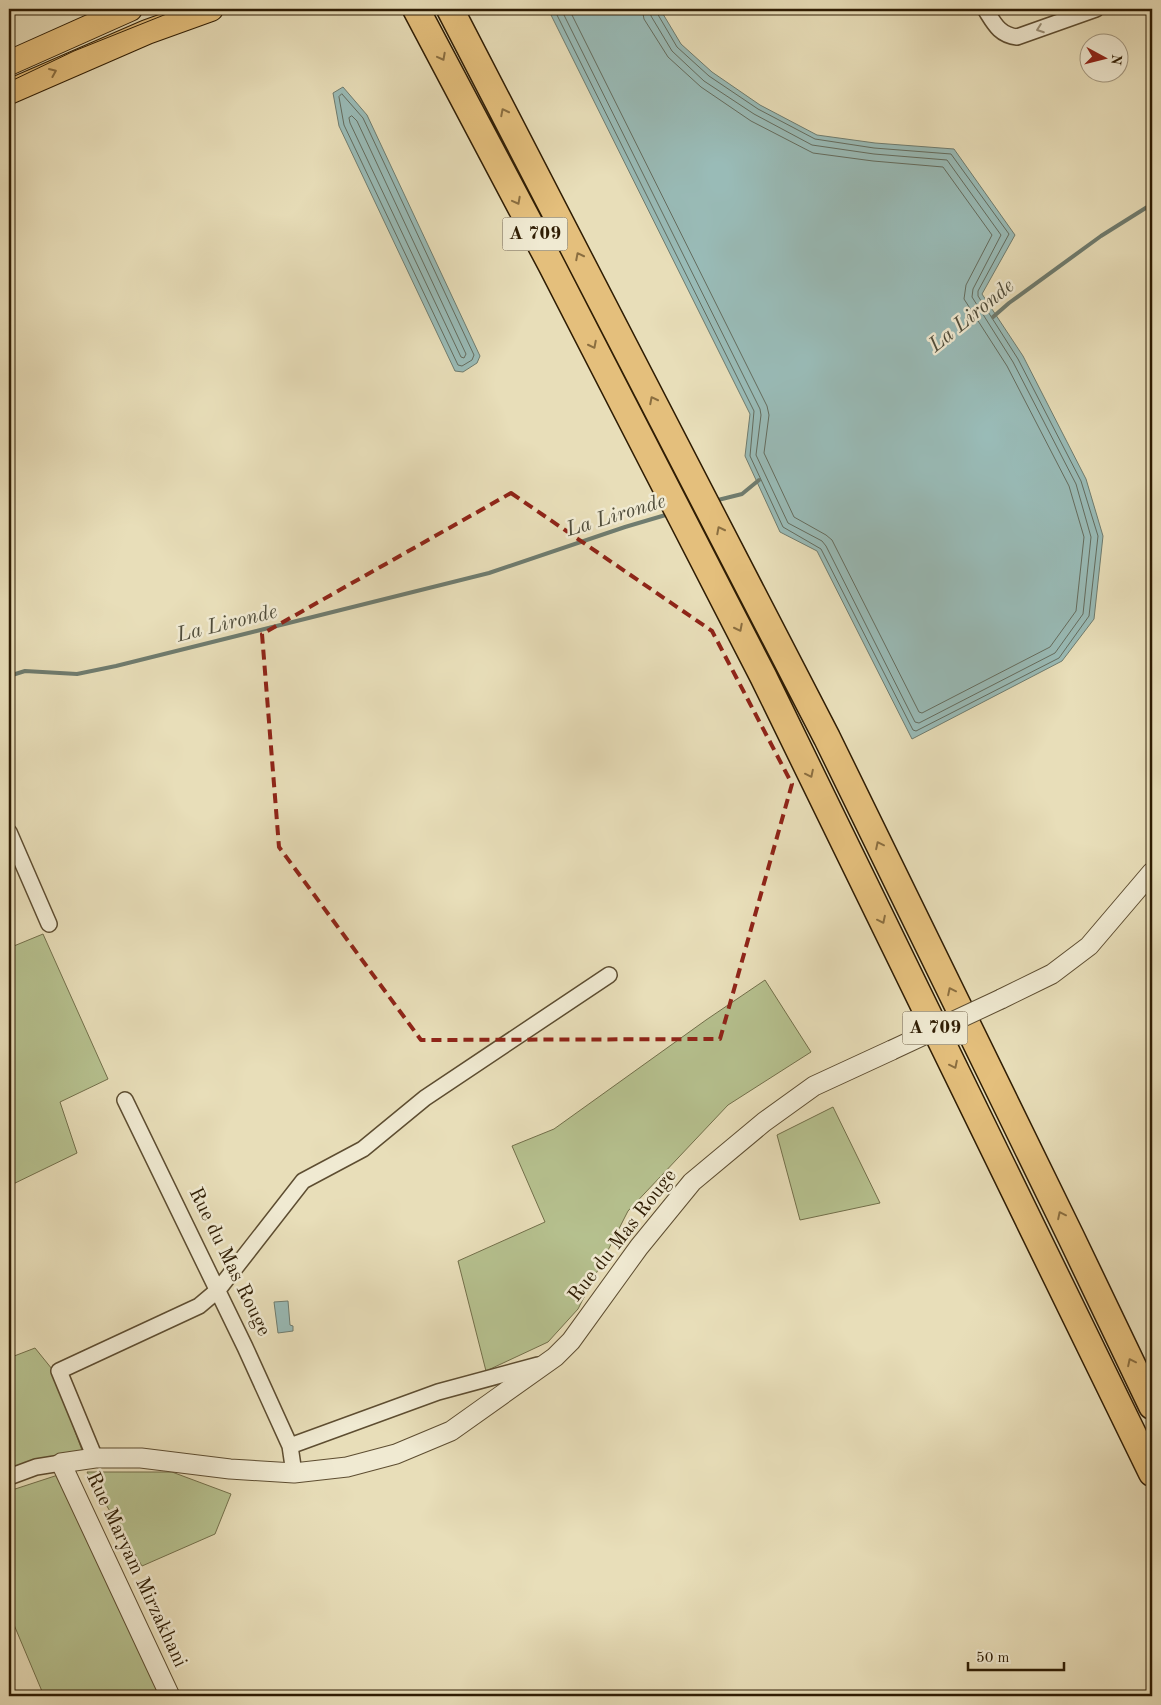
<svg xmlns="http://www.w3.org/2000/svg" width="1161" height="1705" font-family="'Old Standard TT',serif">
<rect width="100%" height="100%" fill="#e8deb9"/>
<filter id="stains"><feTurbulence type="fractalNoise" baseFrequency=".004" numOctaves="4"/><feColorMatrix values="0 0 0 0 .2 0 0 0 0 .09 0 0 0 0 .02 0 0 0 .5 -.17"/></filter>
<radialGradient id="worn" r=".72"><stop offset=".6" stop-color="#630" stop-opacity="0"/><stop offset="1" stop-color="#630" stop-opacity=".3"/></radialGradient>
<!-- green -->
<path fill="#b6c18f" stroke="#726f4a" d="M43,934L108,1079L60,1102L77,1153L9,1186V948Z
M765,980L811,1052L728,1105L628,1211L578,1309L548,1342L486,1371L458,1261L545,1222L512,1146L554,1129L706,1020Z
M833,1107L880,1203L800,1220L777,1135Z
M35,1348L52,1369L83,1453L9,1471V1358Z
M87,1472H172L231,1494L215,1534L142,1566Z
M61,1474L160,1696H44L9,1613V1491Z"/>
<!-- water -->
<path fill="#99bbb7" stroke="#6f7c6f" d="M548,9H660L681,44L712,72L760,105L817,135L875,143L954,149L1015,235L982,294L1023,356L1086,479L1103,536L1094,619L1062,661L912,739L817,551L780,532L745,456L750,414Z
M343,87L367,115L480,356L477,363L463,372L455,371L339,126L333,93Z
M288,1301L290,1325L293,1326V1331L278,1333L274,1302Z"/>
<g fill="none" stroke-linecap="round" stroke-linejoin="round">
<!-- shore -->
<path stroke="#646c5e" stroke-width="1" d="M554,9L754,411L750,456L783,527L821,549L913,730L916,731L1059,658L1089,616L1098,536L1081,481L1018,359L978,296V291L1009,234L951,154L874,148L815,139L758,109L709,76L677,47L657,13L656,9
M561,9L760,409L761,415L756,455L788,523L822,541L826,546L915,722L919,723L1055,653L1083,614L1091,537L1076,484L1013,362L972,297L973,289L1001,235L947,160L874,154L812,145L754,114L704,81L672,51L651,16L650,9
M569,9L767,406L769,415L764,453L794,517L826,535L832,540L919,712L922,713L1050,647L1076,611L1084,537L1069,486L1007,366L964,299L966,285L992,235L943,167L873,161L813,153L751,121L701,87L668,57L644,19L642,9
M342,94L363,118L474,355L472,360L462,366L458,365L344,125L339,97Z
M352,116L357,121L466,354L464,358L461,357L350,123L349,118Z"/>
<!-- stream -->
<path stroke="#6f7c6f" stroke-width="4" d="M993,317L1009,303L1101,236L1152,204
M714,501L742,494L759,480
M9,676L25,671L77,674L116,666L489,573L625,527L669,514"/>
<defs>
<path id="minor" d="M985,9C994,23 999,35 1017,37L1096,9
M9,832L49,924
M125,1100L245,1347L290,1446L294,1473
M290,1446L438,1392L538,1365
M95,1458L59,1371L199,1306L218,1290L303,1181L363,1149L425,1098L609,975
M9,1477L36,1467L61,1463"/>
<path id="tertiary" d="M1001,999L1052,974L1089,946L1152,872
M170,1696L61,1463L95,1458H141L230,1469L294,1473L347,1467L396,1454L451,1431L555,1357L571,1341L639,1247L692,1182L764,1122L814,1086L892,1050"/>
<path id="primary" d="M9,63L130,9
M9,92L147,32L211,9"/>
<path id="motorway" d="M416,9L552,266L763,676L1152,1473
M450,9L827,738L1071,1237L1152,1406"/>
</defs>
<!-- minor casing -->
<use href="#minor" stroke="#5d4d31" stroke-width="18"/>
<!-- tertiary casing -->
<use href="#tertiary" stroke="#5d4d31" stroke-width="21"/>
<!-- primary casing -->
<use href="#primary" stroke="#2f1d04" stroke-width="26"/>
<!-- motorway casing -->
<use href="#motorway" stroke="#2f1d04" stroke-width="29"/>
<!-- minor -->
<use href="#minor" stroke="#f0ead2" stroke-width="15"/>
<!-- tertiary -->
<use href="#tertiary" stroke="#f0ead2" stroke-width="19"/>
<!-- primary -->
<use href="#primary" stroke="#e4bf7c" stroke-width="24"/>
<!-- motorway -->
<use href="#motorway" stroke="#e4bf7c" stroke-width="26"/>
<!-- tram -->
<path stroke="#2f1d04" stroke-width="1" d="M9,82L74,51L179,9"/>
<defs>
<path id="tertiary-bridge" d="M892,1050L1001,999"/>
</defs>
<!-- tertiary-bridge casing -->
<use href="#tertiary-bridge" stroke="#5d4d31" stroke-width="21" stroke-linecap="butt"/>
<!-- tertiary-bridge -->
<use href="#tertiary-bridge" stroke="#f0ead2" stroke-width="19"/>
</g>
<!-- one-way arrows -->
<defs><path id="oneway-chevron" d="M-2-3.5L2.5 0L-2 3.5" fill="none" stroke-width="1.6" stroke-linecap="round" stroke-linejoin="round" transform="scale(1.25)"/></defs>
<use stroke="#998e75" href="#oneway-chevron" transform="translate(1040 29) rotate(160)"/>
<g stroke="#8a6e40">
<use href="#oneway-chevron" transform="translate(442 57) rotate(62)"/>
<use href="#oneway-chevron" transform="translate(53 72) rotate(-23)"/>
<use href="#oneway-chevron" transform="translate(504 112) rotate(-117)"/>
<use href="#oneway-chevron" transform="translate(517 201) rotate(62)"/>
<use href="#oneway-chevron" transform="translate(579 256) rotate(-117)"/>
<use href="#oneway-chevron" transform="translate(593 345) rotate(63)"/>
<use href="#oneway-chevron" transform="translate(653 400) rotate(-117)"/>
<use href="#oneway-chevron" transform="translate(720 530) rotate(-117)"/>
<use href="#oneway-chevron" transform="translate(739 628) rotate(63)"/>
<use href="#oneway-chevron" transform="translate(810 774) rotate(64)"/>
<use href="#oneway-chevron" transform="translate(879 845) rotate(-116)"/>
<use href="#oneway-chevron" transform="translate(882 920) rotate(64)"/>
<use href="#oneway-chevron" transform="translate(951 991) rotate(-116)"/>
<use href="#oneway-chevron" transform="translate(954 1065) rotate(64)"/>
<use href="#oneway-chevron" transform="translate(1061 1215) rotate(-116)"/>
<use href="#oneway-chevron" transform="translate(1131 1362) rotate(-116)"/>
</g>
<!-- marked area -->
<path fill="none" stroke="#8f2418" stroke-width="4" stroke-dasharray="10 6" stroke-linejoin="round" d="M511,493L712,631L792,784L720,1039L421,1040L279,847L262,634Z"/>
<g text-anchor="middle" dominant-baseline="central" stroke-width="5" stroke-linejoin="round" paint-order="stroke">
<!-- shield labels -->
<g fill="#f0ead2" stroke="#695a42" stroke-width="1">
<rect x="502.5" y="217.5" width="65" height="33" rx="4"/>
<rect x="902.5" y="1011.5" width="65" height="33" rx="4"/>
</g>
<g font-size="19" font-weight="bold" fill="#2f1d04">
<text x="535" y="234">A 709</text>
<text x="935" y="1028">A 709</text>
</g>
<!-- street labels -->
<g font-size="20" fill="#2f1d04" stroke="#f0ead2">
<text transform="translate(623 1236) rotate(-52)">Rue du Mas Rouge</text>
<text transform="translate(229 1262) rotate(64)">Rue du Mas Rouge</text>
<text transform="translate(136 1570) rotate(65)">Rue Maryam Mirzakhani</text>
</g>
<!-- water labels -->
<g font-size="21" font-style="italic" fill="#4f4c3a" stroke="#f0ead2">
<text transform="translate(972 316) rotate(-39)">La Lironde</text>
<text transform="translate(616 516) rotate(-17)">La Lironde</text>
<text transform="translate(227 624) rotate(-14)">La Lironde</text>
</g>
</g>
<!-- margin -->
<rect width="1161" height="1705" fill="none" stroke="#e8deb9" stroke-width="30"/>
<rect x="10" y="10" width="1141" height="1685" fill="none" stroke="#2f1d04" stroke-width="2.5"/>
<rect x="15" y="15" width="1131" height="1675" fill="none" stroke="#2f1d04"/>
<!-- north arrow -->
<g transform="translate(1104 58) rotate(97)"><circle r="24" fill="#f0ead2" stroke="#a39880"/>
<path d="M0-4L9 19L0 12L-9 19Z" fill="#8f2418"/>
<text y="-8" font-size="14" font-weight="bold" text-anchor="middle" fill="#2f1d04">N</text>
</g>
<!-- scale -->
<path d="M968 1662v8h96v-8" fill="none" stroke="#2f1d04" stroke-width="2.5"/>
<text x="976" y="1662" font-size="15" fill="#2f1d04" stroke="#f0ead2" stroke-width="4" paint-order="stroke">50 m</text>
<rect width="100%" height="100%" filter="url(#stains)"/>
<rect width="100%" height="100%" fill="url(#worn)"/>
</svg>
